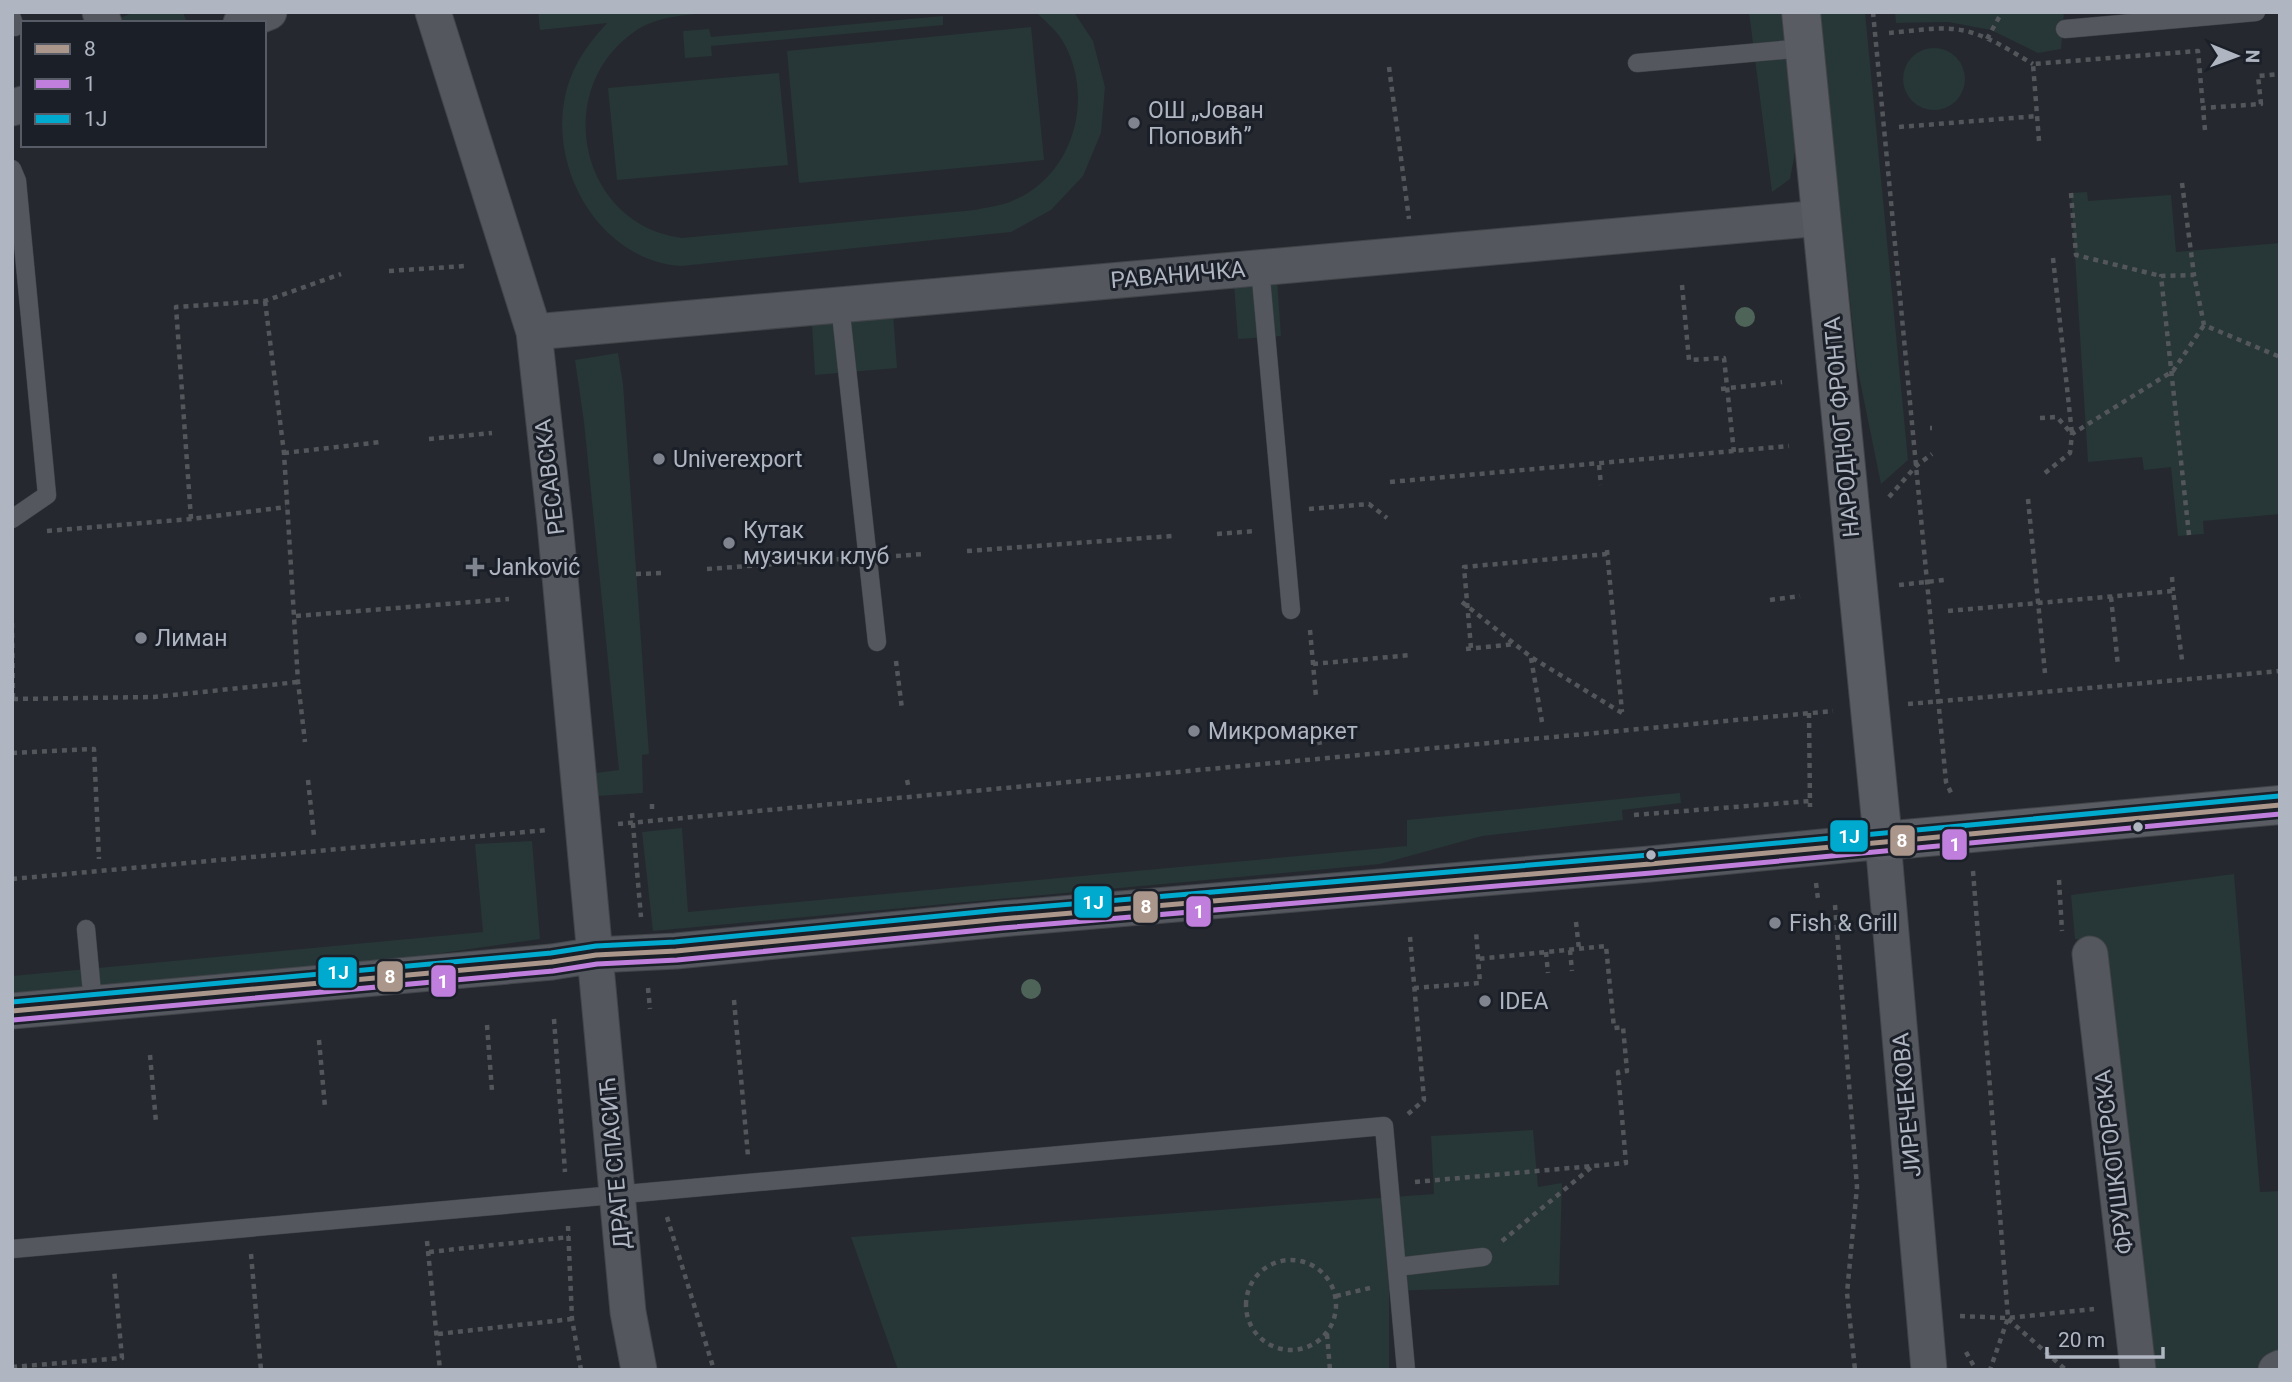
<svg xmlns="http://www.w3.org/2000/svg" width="2292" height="1382" font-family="Roboto,sans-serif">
<rect width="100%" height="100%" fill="#25292f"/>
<!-- green -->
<path fill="#273637" d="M134,12H183L187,23H119L118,19Z
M538,12H722C692,15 659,14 634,32C551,90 580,225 682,238L975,210C987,207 1001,206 1012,201C1074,176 1096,96 1062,40C1056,30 1045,21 1036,12H1074L1093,41L1105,87L1101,133L1083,176L1051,210L1011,232L681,266C601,261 549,171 565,97C571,67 587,45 607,23L540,30Z
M1749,12H1781L1796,147L1790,179L1772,192Z
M1819,12H1865L1908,460L1881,484L1857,366Z
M1895,12H2064L2061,49L2038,53L1991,30L1948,22L1896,23Z
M943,16V25L711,46L712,56L685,58L683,31L709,29L711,37Z
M1031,27L1044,160L799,183L787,51Z
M1903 79a31 31 0 1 1 62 0a31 31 0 1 1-62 0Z
M779,73L788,165L617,180L608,88Z
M2087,192L2088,201L2171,195L2176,252L2280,243V514L2203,521L2204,534L2178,536L2171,467L2144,470L2142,457L2088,462L2071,193Z
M1276,267L1281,336L1238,339L1233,270Z
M892,300L897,368L815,375L811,308Z
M618,353L623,384L649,754L642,755L643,793L597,796L596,773L619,770L584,422L575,360Z
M1680,793L1681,803L1622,810L1623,820L1482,836L1380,864L653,931L642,832L682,828L688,912L1407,846V820Z
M532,841L540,939L93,1003L12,1004V976L483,932L475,844Z
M2234,874L2260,1192L2280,1191V1364L2263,1370H2148L2095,940L2075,939L2071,895Z
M1533,1130L1538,1187L1562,1183L1559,1285L1389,1291V1370H898L851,1237L1434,1194L1431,1136Z"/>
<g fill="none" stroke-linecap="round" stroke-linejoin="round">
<defs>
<path id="lane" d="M12,18L15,27
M2065,29L2256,12
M1637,63L1805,48
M12,169L17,181L47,495L12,519
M1260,268L1291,610
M840,305L877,642
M86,929L93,1003
M12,1249L1384,1126L1406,1370
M1397,1267L1483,1257"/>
<path id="street" d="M100,12L104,23
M433,12L534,332L555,523L628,1312L639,1370
M241,23L269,12
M12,108L23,104
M534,332L1821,218
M2090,954L2138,1370
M12,1011L552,962L596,955L676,951L1001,919L1650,864L1883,841L1929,1370
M2276,1370L2280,1368"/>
<path id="secondary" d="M1801,12L1883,841L2280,805"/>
</defs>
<!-- lane casing -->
<use href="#lane" stroke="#414449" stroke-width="19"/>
<!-- street casing -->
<use href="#street" stroke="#414449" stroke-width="37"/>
<!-- secondary casing -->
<use href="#secondary" stroke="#414449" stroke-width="40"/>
<!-- path -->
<path stroke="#53575c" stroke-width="4.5" stroke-dasharray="5 5" stroke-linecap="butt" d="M1873,12L1946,782L1953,797
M1889,33C1916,31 1947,24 1973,33C1995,40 2014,53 2033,64
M1987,39L2002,12
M1389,67L1409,219
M1899,127L2038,116
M2205,130L2203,108L2261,104L2258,76L2280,74
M2039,141L2033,64L2198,51L2203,108
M2182,183L2194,275
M2071,193L2076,255L2161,276
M2053,258L2072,434
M389,271L465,266
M1682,285L1689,360L1724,358L1734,453
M265,301L284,453L298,682L305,742
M1721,389L1782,382
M2040,418L2057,417L2071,433
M1930,428H1932
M429,439L492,433
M284,453L381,442
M1599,465L1601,485
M2045,473L2070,453L2072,434L2173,371L2204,325
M1390,482L1789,446
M1889,497L1916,466L1932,454
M2028,499L2045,673
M1309,509L1369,504L1387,518
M191,519L176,307L265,301L341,274
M47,531L191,519L286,507
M1217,534L1255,531
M2189,535L2161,276L2194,275L2204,325L2280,357
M1607,550L1622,712
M967,551L1172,536
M896,556L923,554
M707,569L841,559
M636,574L663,573
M2172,577L2173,591
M1899,585L1944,580
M2111,597L2118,666
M1770,600L1800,596
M1462,602L1531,657L1622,713
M1948,611L2173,591L2182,660
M296,616L509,599
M12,623L13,699
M1310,630L1316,697
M1471,648L1464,567L1607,554
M1466,649L1515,644
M1531,658L1542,722
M896,661L902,709
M1313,664L1411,655
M13,699L154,697L298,682
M1908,704L2280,671
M1809,713L1810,807
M1319,740L1320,745
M12,753L94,749L99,859
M308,780L314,836
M907,780L909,789
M652,804V811
M632,813L641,917
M1634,815L1810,801
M618,824L1833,711
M1973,871L2008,1318L1990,1370
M12,879L547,830
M2059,880L2062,931
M1816,883L1818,899
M1835,905L1857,1187L1847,1293L1855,1370
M1576,922L1579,949
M1570,950L1572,971
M1546,952L1548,973
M648,988L650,1009
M1414,988L1480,983L1476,931
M734,1000L748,1156
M554,1019L565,1172
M487,1025L492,1091
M319,1040L325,1107
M150,1055L156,1122
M1408,1114L1424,1100L1410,937
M1415,1182L1626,1163L1618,1072L1627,1071L1623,1027L1614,1028L1606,946L1478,959
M667,1217L714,1370
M568,1226L572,1319L581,1370
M427,1241L440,1370
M1502,1241L1593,1166
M429,1252L569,1237
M251,1254L261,1370
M1246 1305a45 45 0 1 1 90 0a45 45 0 1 1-90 0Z
M1336,1296L1370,1288
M1960,1316L2008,1318L2094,1309
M2008,1319L2066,1370
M438,1334L572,1319
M1327,1334L1330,1370
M1966,1352L1976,1370
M12,1367L122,1358L114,1269"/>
<!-- lane -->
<use href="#lane" stroke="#54575e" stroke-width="18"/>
<!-- street -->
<use href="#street" stroke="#54575e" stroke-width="35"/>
<!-- secondary -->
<use href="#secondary" stroke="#595c62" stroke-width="38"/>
<defs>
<path id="bus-1" d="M12,1011L552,962L596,955L676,951L1001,919L1650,864L2280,805"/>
<path id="bus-2" d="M13,1020L553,971L597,964L677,960L1002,928L1651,873L2280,814"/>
<path id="bus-3" d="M12,1002L551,953L596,946L675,942L1000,910L1649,855L2279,796"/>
</defs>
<!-- bus-1 casing -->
<use href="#bus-1" stroke="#1a1f28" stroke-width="10"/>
<!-- bus-2 casing -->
<use href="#bus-2" stroke="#1a1f28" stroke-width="10"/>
<!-- bus-3 casing -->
<use href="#bus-3" stroke="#1a1f28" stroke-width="10"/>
<!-- bus-1 -->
<use href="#bus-1" stroke="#aa968a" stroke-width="5"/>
<!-- bus-2 -->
<use href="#bus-2" stroke="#c07fdc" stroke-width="5"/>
<!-- bus-3 -->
<use href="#bus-3" stroke="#00a9ce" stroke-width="5"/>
</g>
<!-- trees -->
<g fill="#4e6458">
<circle cx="1745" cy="317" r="10"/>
<circle cx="1031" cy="989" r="10"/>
</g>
<!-- markers -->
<g fill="#7f848e" stroke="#1a1f28" stroke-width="2.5">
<circle cx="1134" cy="123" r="7"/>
<circle cx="659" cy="459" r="7"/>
<circle cx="729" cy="543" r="7"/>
<path d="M471.5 556.5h7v7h7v7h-7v7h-7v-7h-7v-7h7z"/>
<circle cx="141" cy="638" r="7"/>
<circle cx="1194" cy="731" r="7"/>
<circle cx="1775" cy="923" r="7"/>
<circle cx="1485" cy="1001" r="7"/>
</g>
<g fill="#afb5c1" stroke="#1a1f28" stroke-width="2.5">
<circle cx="2138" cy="827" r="6"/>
<circle cx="1651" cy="855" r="6"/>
</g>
<g text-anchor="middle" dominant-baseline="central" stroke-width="6" stroke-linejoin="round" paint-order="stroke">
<!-- poi labels -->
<g font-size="23" fill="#afb5c1" stroke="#1a1f28" text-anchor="start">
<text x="1148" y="110">ОШ „Јован<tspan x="1148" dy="26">Поповић”</tspan></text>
<text x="673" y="459">Univerexport</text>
<text x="743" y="530">Кутак<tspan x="743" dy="26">музички клуб</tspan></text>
<text x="489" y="567">Janković</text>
<text x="155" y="638">Лиман</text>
<text x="1208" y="731">Микромаркет</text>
<text x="1789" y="923">Fish &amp; Grill</text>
<text x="1499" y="1001">IDEA</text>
</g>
<!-- street labels -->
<g font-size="23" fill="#afb5c1" stroke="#1a1f28">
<text transform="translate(1178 275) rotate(-5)">РАВАНИЧКА</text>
<text transform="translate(1842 427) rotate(-95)">НАРОДНОГ ФРОНТА</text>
<text transform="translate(550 477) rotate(-97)">РЕСАВСКА</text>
<text transform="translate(1907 1105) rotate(-95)">ЈИРЕЧЕКОВА</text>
<text transform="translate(2114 1162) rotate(-97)">ФРУШКОГОРСКА</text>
<text transform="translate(615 1163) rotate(-95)">ДРАГЕ СПАСИЋ</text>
</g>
</g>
<g stroke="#1a1f28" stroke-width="2.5">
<rect x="1829" y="819" width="40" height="34" rx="7" fill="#00a9ce"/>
<rect x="1889" y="824" width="27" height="33" rx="7" fill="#aa968a"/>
<rect x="1941" y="828" width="27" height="33" rx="7" fill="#c07fdc"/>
<rect x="1073" y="885" width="40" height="34" rx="7" fill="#00a9ce"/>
<rect x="1132" y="890" width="27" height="34" rx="7" fill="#aa968a"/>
<rect x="1185" y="895" width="27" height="33" rx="7" fill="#c07fdc"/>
<rect x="317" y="956" width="41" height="33" rx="7" fill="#00a9ce"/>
<rect x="376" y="960" width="28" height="33" rx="7" fill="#aa968a"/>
<rect x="430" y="964" width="27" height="34" rx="7" fill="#c07fdc"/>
</g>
<g font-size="19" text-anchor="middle" font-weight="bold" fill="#fff">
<text x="1849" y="843">1J</text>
<text x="1902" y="847">8</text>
<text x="1955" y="851">1</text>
<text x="1093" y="909">1J</text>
<text x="1146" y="913">8</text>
<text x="1199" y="918">1</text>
<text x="338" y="979">1J</text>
<text x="390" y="983">8</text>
<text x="443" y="988">1</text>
</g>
<!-- border -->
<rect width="2292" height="1382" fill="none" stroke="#afb5c1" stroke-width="28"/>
<!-- legend -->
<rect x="21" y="21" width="245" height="126" fill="#1a1f28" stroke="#565b65" stroke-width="2"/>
<rect x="35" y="44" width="35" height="10" fill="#aa968a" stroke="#565b65" stroke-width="2"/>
<text x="84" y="56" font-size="21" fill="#afb5c1">8</text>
<rect x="35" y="79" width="35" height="10" fill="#c07fdc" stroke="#565b65" stroke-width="2"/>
<text x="84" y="91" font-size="21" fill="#afb5c1">1</text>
<rect x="35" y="114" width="35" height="10" fill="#00a9ce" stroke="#565b65" stroke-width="2"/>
<text x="84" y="126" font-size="21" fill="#afb5c1">1J</text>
<!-- north arrow -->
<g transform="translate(2236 56) rotate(91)" stroke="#1a1f28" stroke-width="5" paint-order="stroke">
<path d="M0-5L12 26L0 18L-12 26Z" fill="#afb5c1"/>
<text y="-10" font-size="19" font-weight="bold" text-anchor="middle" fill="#afb5c1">N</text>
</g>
<!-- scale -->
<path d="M2047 1347v10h116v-10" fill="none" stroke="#afb5c1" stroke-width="3.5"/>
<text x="2058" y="1347" font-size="21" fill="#afb5c1" stroke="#1a1f28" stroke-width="5" paint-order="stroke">20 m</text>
</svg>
